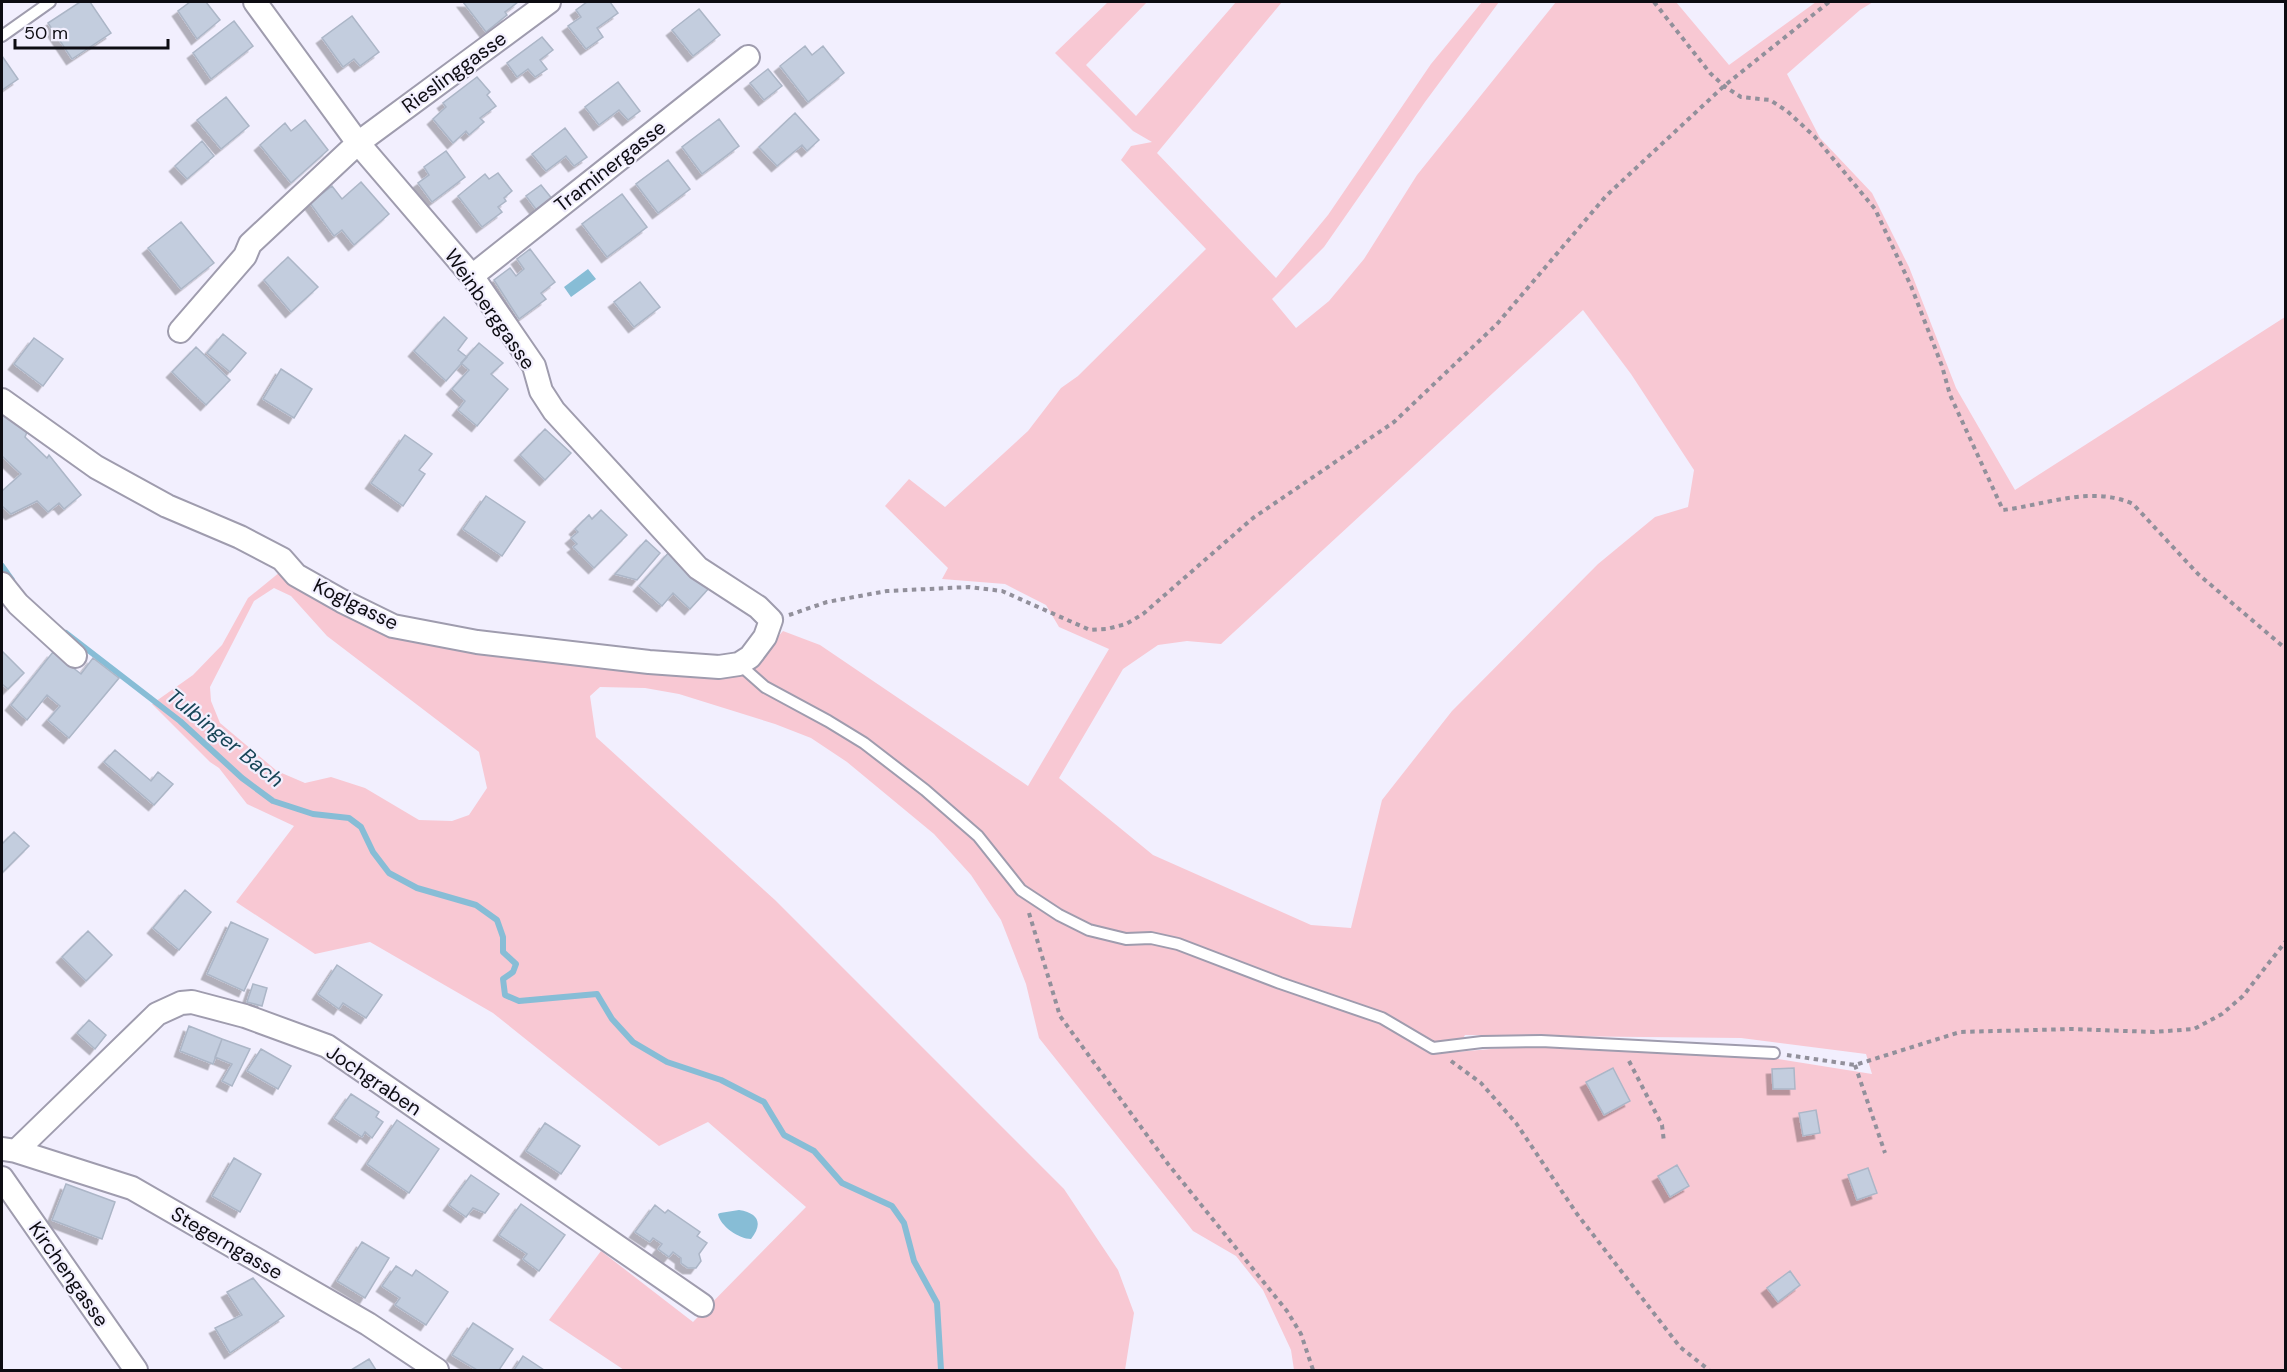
<svg xmlns="http://www.w3.org/2000/svg" width="2287" height="1372" font-family="'DM Sans',sans-serif">
<defs>
<filter id="shadow"><feDropShadow dx="-5.5" dy="5.5" stdDeviation="0" flood-color="#0004"/></filter>
</defs>
<rect width="100%" height="100%" fill="#f2effe"/>
<!-- green -->
<path fill="#f8c8d3" fill-rule="evenodd" d="M1108,2H1147L1086,65L1136,116L1236,2H1282L1157,153L1276,278L1328,215L1431,64L1482,2H1499L1425,102L1324,247L1272,299L1296,328L1329,301L1364,259L1417,175L1556,2H1676L1729,65L1816,2H1873L1860,10L1787,74L1820,138L1872,193L1909,267L1956,388L2015,490L2285,317V1370H1294L1291,1350L1263,1290L1236,1256L1193,1231L1039,1038L1026,984L1001,920L971,875L934,834L847,762L811,738L775,724L679,694L645,688L600,687L590,696L596,737L775,900L1064,1189L1118,1270L1134,1313L1125,1370H624L549,1320L601,1251L693,1322L806,1207L708,1122L659,1146L493,1013L370,942L315,954L236,902L294,826L247,804L219,768L210,762L152,704L193,675L222,645L248,598L280,572L373,624L719,673L759,657L783,631L820,645L1028,786L1109,649L1059,627L1046,605L1005,584L942,579L948,568L885,506L909,479L945,507L1028,431L1061,388L1078,376L1206,249L1121,160L1131,146L1152,142L1133,131L1055,53ZM1583,310L1631,374L1694,470L1688,507L1655,517L1598,564L1452,711L1382,800L1351,928L1311,925L1153,855L1059,778L1123,669L1158,645L1187,641L1221,644ZM274,588L291,596L327,636L479,752L487,788L469,815L452,821L419,820L365,788L331,777L305,783L277,771L220,723L211,701L210,687L254,601ZM1465,1035L1741,1038L1866,1054L1872,1074L1772,1058L1538,1045L1456,1052Z"/>
<!-- water -->
<path fill="#87bdd6" d="M588,269L596,279L571,297L564,287Z
M739,1210C759,1213 763,1224 751,1239C739,1239 720,1226 718,1214L720,1213Z"/>
<g fill="none" stroke-linecap="round" stroke-linejoin="round">
<!-- stream -->
<path stroke="#87bdd6" stroke-width="6" d="M2,566L12,580
M66,633L180,721L242,778L273,801L313,814L349,818L361,827L373,852L389,873L417,888L476,905L497,920L503,937V952L516,964L513,972L503,979L505,995L519,1001L597,994L612,1019L633,1042L667,1062L721,1080L764,1102L784,1135L814,1151L842,1183L892,1206L904,1223L914,1261L937,1303L941,1370"/>
</g>
<!-- building -->
<path fill="#c3cdde" stroke="#acb6c7" stroke-width="1.5" filter="url(#shadow)" d="M80,2H90L111,33L72,59L48,23Z
M190,2H206L220,20L197,39L178,11Z
M463,2H518L505,12L507,15L486,32Z
M587,2H610L618,13L597,28L603,37L586,49L568,26L581,17L576,10Z
M699,9L720,35L693,56L672,30Z
M352,16L379,52L360,66L354,59L343,67L322,38Z
M234,21L253,46L211,79L193,53Z
M542,37L553,50L540,60L547,69L535,77L528,69L517,77L507,63Z
M805,46L812,55L823,46L844,73L808,102L780,66Z
M2,56L18,79L2,90Z
M768,69L782,86L764,100L750,83Z
M477,77L490,92L487,95L496,106L480,118L484,122L469,135L466,131L453,143L433,119L446,107L443,103Z
M618,82L640,111L628,120L619,110L599,125L585,107Z
M226,97L249,126L221,149L197,120Z
M795,113L819,140L807,151L802,145L777,166L759,147Z
M719,119L739,146L702,174L682,147Z
M305,120L328,150L291,183L260,145L285,123L291,131Z
M565,128L587,157L574,166L566,156L546,171L532,154Z
M202,141L214,156L187,179L175,166Z
M446,151L465,177L432,202L418,183L429,175L424,167Z
M668,160L690,189L658,213L636,184Z
M498,173L512,191L504,198L506,201L498,207L502,212L482,227L458,196L485,174L489,179Z
M361,182L389,214L354,245L342,230L334,236L310,203L332,186L342,199Z
M541,185L553,200L538,212L526,196Z
M622,194L647,227L607,257L582,224Z
M181,222L214,263L181,289L148,248Z
M530,249L555,282L541,293L546,299L519,319L494,280L510,268L516,276L524,269L517,259Z
M288,257L318,287L291,312L264,280Z
M640,282L660,307L634,327L614,302Z
M444,317L467,338L458,350L467,357L446,381L414,351Z
M223,334L246,353L230,372L207,353Z
M34,338L63,359L43,386L14,364Z
M479,343L503,363L491,374L508,389L477,426L458,410L465,401L452,389L469,370L461,363Z
M196,347L230,380L206,405L172,372Z
M281,369L312,389L294,418L263,399Z
M2,411L27,432L25,437L47,458L49,455L81,495L64,509L59,503L48,512L37,501L11,514L2,506V491L21,474L2,456Z
M545,429L571,453L545,480L520,455Z
M405,435L432,454L419,470L425,474L403,506L371,483Z
M486,496L525,522L502,556L463,529Z
M601,510L627,535L594,568L573,547L577,544L571,538L578,532L575,529L589,515L592,519Z
M646,540L660,553L637,580L615,574Z
M670,551L710,587L690,609L673,593L662,606L639,586Z
M2,651L24,673L8,689L2,684Z
M53,652L81,674L93,658L119,678L69,738L48,720L60,706L47,695L27,720L11,705Z
M115,750L151,781L158,772L173,784L154,805L104,762Z
M14,832L29,846L2,873V844Z
M185,890L211,912L179,950L153,928Z
M231,922L268,939L244,991L207,974Z
M88,931L112,955L86,981L62,957Z
M337,965L382,995L366,1018L343,1003L339,1009L318,994Z
M253,984L267,988L262,1006L247,1002Z
M89,1020L106,1035L95,1049L77,1033Z
M189,1026L222,1039L213,1064L180,1051Z
M222,1039L250,1049L232,1086L222,1081L232,1064L215,1057Z
M261,1049L291,1066L278,1089L247,1071Z
M1613,1068L1630,1101L1604,1115L1586,1082Z
M1794,1068L1795,1089H1773L1772,1069Z
M351,1094L379,1112L376,1117L383,1122L372,1138L365,1132L362,1137L334,1118Z
M1816,1110L1820,1133L1803,1136L1799,1113Z
M397,1120L439,1149L409,1193L367,1164Z
M545,1123L580,1146L561,1174L526,1151Z
M234,1158L261,1174L240,1212L212,1196Z
M1677,1165L1689,1186L1670,1197L1658,1176Z
M1868,1168L1877,1193L1857,1200L1848,1175Z
M471,1175L499,1194L485,1213L473,1208L466,1217L449,1205Z
M66,1184L115,1202L102,1239L52,1220Z
M521,1204L565,1235L539,1271L523,1259L527,1254L499,1235Z
M655,1205L665,1213L668,1210L700,1232L697,1236L707,1243L699,1254L701,1261L696,1268H688L681,1263V1258L673,1252L669,1257L658,1249L662,1244L653,1238L650,1242L635,1232Z
M362,1242L389,1258L365,1298L337,1281Z
M396,1266L412,1276L416,1270L448,1292L426,1325L395,1305L400,1298L382,1286Z
M1790,1271L1800,1285L1778,1302L1767,1288Z
M253,1278L284,1316L230,1353L215,1328L242,1315L227,1292Z
M473,1323L513,1349L499,1370H477L452,1355Z
M523,1356L544,1370H514Z
M369,1359L376,1370H351Z"/>
<g fill="none" stroke-linecap="round" stroke-linejoin="round">
<defs>
<path id="service" d="M2,36L50,2
M739,664L765,687L828,721L864,743L925,790L978,836L1021,890L1059,915L1089,930L1126,939L1151,938L1178,944L1280,983L1382,1018L1433,1048L1482,1042L1541,1041L1774,1053"/>
<path id="minor" d="M472,276L748,57
M180,331L245,256L250,244L358,143L549,2
M2,400L96,467L167,506L240,537L282,559L296,575L342,601L393,626L477,642L649,662L719,667L739,664L750,657L765,637L771,620L758,607L698,568L554,411L541,391L534,366L472,276L358,143L255,2
M2,584L18,604L75,656
M3,1149L16,1151L132,1188L368,1324L437,1370
M16,1151L157,1014L181,1003L192,1002L245,1016L327,1046L702,1305
M2,1178L136,1370"/>
</defs>
<!-- service casing -->
<use href="#service" stroke="#9f9cae" stroke-width="14"/>
<!-- minor casing -->
<use href="#minor" stroke="#9f9cae" stroke-width="26"/>
<!-- path -->
<path stroke="#92909b" stroke-width="4" stroke-dasharray="4.5 4.5" stroke-linecap="butt" d="M1654,2L1710,73L1724,86L1741,97L1770,100L1787,111L1815,137L1875,209L1911,286L1942,366L1950,395L2003,510C2045,505 2092,485 2133,504L2198,574L2286,649
M789,615L827,602L887,591L969,587L1002,591L1090,630L1107,629L1126,624L1143,614L1253,518L1394,422L1497,324L1606,196L1724,86L1829,2
M1029,913L1060,1016L1168,1164L1287,1311L1301,1334L1313,1370
M1787,1055L1855,1065L1960,1032L2071,1029L2154,1032L2194,1029L2222,1014L2243,996L2286,941
M1451,1061L1481,1083L1516,1123L1577,1214L1680,1347L1709,1370
M1629,1061L1662,1125L1664,1142
M1855,1065L1885,1153"/>
<!-- service -->
<use href="#service" stroke="#fff" stroke-width="10"/>
<!-- minor -->
<use href="#minor" stroke="#fff" stroke-width="22"/>
</g>
<g text-anchor="middle" dominant-baseline="central" stroke-width="4.5" stroke-linejoin="round" paint-order="stroke">
<!-- street labels -->
<g font-size="20" fill="#0d0c12" stroke="#f2effe">
<text transform="translate(454 72) rotate(-36)">Rieslinggasse</text>
<text transform="translate(610 166) rotate(-38)">Traminergasse</text>
<text transform="translate(490 309) rotate(55)">Weinberggasse</text>
<text transform="translate(356 604) rotate(26)">Koglgasse</text>
<text transform="translate(374 1080) rotate(34)">Jochgraben</text>
<text transform="translate(227 1243) rotate(30)">Stegerngasse</text>
<text transform="translate(69 1274) rotate(55)">Kirchengasse</text>
</g>
<!-- water labels -->
<g font-size="21" font-style="italic" fill="#174557" stroke="#f2effe">
<text transform="translate(225 738) rotate(39)">Tulbinger Bach</text>
</g>
</g>
<!-- border -->
<rect width="2287" height="1372" fill="none" stroke="#0d0c12" stroke-width="6"/>
<!-- scale -->
<path d="M15 39v9h153v-9" fill="none" stroke="#0d0c12" stroke-width="3"/>
<text x="24" y="39" font-size="18" fill="#0d0c12" stroke="#f2effe" stroke-width="4.5" paint-order="stroke">50 m</text>
</svg>
